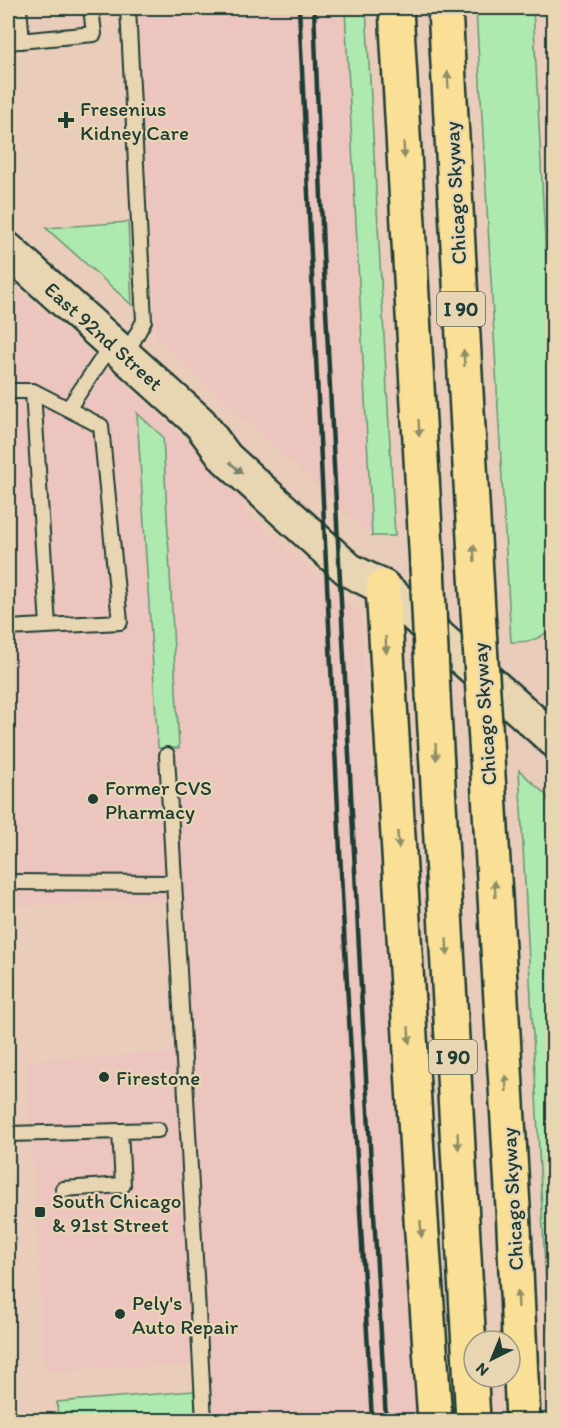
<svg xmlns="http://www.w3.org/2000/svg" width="561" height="1428" font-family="Itim,sans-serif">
<rect width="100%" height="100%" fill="#eaccba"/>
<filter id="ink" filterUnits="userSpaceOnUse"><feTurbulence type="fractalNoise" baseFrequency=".0167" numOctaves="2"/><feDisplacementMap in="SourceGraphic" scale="12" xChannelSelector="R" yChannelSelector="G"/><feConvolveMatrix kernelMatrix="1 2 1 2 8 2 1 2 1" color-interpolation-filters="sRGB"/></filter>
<g filter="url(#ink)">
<!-- built -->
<path fill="#ecc5be" d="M138,8H346L360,265L372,536L156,338Z
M8,281L243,491L245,511L353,608L360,610L418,1420H210L207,1364L45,1371L27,1060L193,1052L186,899L19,906L8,706Z"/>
<!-- green -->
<path fill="#aeeaaf" stroke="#669472" stroke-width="1.5" d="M345,8H366L395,536H372Z
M476,8H533L553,396L554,625C541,640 530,642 511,642Z
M128,222L132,305L46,228Z
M137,413L163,437L179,748H158Z
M519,770L546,795L553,811L554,1210L549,1232L554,1306L553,1419Z
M194,1391L196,1420H58L57,1402Z"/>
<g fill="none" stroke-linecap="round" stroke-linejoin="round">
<defs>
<path id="service" d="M19,8L22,41
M8,42L94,34L91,8
M125,356L144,321L128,8
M8,391H33L101,426L120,622L8,628
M33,391L48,626
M68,409L112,344
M167,755L204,1420
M8,882L174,883
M8,1134L158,1130
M63,1189L123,1185L120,1131"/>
<path id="tertiary" d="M8,250L200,423L226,458L349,570L383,587L554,740"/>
<path id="motorway" d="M396,8L427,566
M445,8L478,611
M383,587L421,1219L435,1420
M433,694L473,1420
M486,741L513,1207L523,1420"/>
</defs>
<!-- service casing -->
<use href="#service" stroke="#1f3d34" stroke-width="18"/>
<!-- tertiary casing -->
<use href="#tertiary" stroke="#1f3d34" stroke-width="38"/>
<!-- motorway casing -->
<use href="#motorway" stroke="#1f3d34" stroke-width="38"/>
<!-- service -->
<use href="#service" stroke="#e8d6b3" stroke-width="14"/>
<!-- tertiary -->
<use href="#tertiary" stroke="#e8d6b3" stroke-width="33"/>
<!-- motorway -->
<use href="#motorway" stroke="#fadf96" stroke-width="33"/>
<!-- rail -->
<path stroke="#1f3d34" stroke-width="4.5" d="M299,8L343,913L372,1420
M314,8L323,252L363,1026L386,1420"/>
<defs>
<path id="motorway-bridge" d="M427,566L433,694
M478,611L486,741"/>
</defs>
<!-- motorway-bridge casing -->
<use href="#motorway-bridge" stroke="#1f3d34" stroke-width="38" stroke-linecap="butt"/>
<!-- motorway-bridge -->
<use href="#motorway-bridge" stroke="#fadf96" stroke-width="33"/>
</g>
<!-- one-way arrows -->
<defs><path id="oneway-solid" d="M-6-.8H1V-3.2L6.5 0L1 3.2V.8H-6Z" transform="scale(1.5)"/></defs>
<g fill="#8c8e65">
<use href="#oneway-solid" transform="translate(448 80) rotate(-93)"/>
<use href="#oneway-solid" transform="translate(404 150) rotate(87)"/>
<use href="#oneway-solid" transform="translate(464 358) rotate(-93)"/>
<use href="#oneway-solid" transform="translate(419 428) rotate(87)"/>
<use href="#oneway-solid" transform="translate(474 553) rotate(-93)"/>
<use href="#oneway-solid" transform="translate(386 645) rotate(87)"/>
<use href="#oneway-solid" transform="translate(436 752) rotate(87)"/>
<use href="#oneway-solid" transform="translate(398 840) rotate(87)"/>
<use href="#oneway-solid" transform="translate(495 889) rotate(-93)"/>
<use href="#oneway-solid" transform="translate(447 947) rotate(87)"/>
<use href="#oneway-solid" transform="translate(409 1035) rotate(87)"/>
<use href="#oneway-solid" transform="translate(506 1083) rotate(-93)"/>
<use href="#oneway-solid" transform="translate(458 1141) rotate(87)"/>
<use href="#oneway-solid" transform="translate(421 1229) rotate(86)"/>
<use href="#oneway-solid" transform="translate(518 1299) rotate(-93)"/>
</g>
<use fill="#79826d" href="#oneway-solid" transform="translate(236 468) rotate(42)"/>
</g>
<!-- markers -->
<g fill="#1f3d34" stroke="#e8d6b3" stroke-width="2">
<path d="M63 111h6v6h6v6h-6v6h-6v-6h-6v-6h6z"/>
<circle cx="93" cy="799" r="6"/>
<circle cx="104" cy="1077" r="6"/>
<rect x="34" y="1206" width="12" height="12" rx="3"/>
<circle cx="120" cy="1314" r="6"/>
</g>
<g text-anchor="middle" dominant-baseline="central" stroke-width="4.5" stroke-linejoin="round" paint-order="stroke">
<!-- shield labels -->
<g fill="#e8d6b3" stroke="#5b6b5a" stroke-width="1.5">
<rect x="437" y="292" width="48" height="34" rx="4.5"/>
<rect x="429" y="1040" width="48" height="34" rx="4.5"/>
</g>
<g font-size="20" font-weight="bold" fill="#1f3d34">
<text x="461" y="309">I 90</text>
<text x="453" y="1057">I 90</text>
</g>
<!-- poi labels -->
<g font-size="21" fill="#1f3d34" stroke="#e8d6b3" text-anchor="start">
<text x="80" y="108">Fresenius<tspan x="80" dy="24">Kidney Care</tspan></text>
<text x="105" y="787">Former CVS<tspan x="105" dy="24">Pharmacy</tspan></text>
<text x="116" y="1077">Firestone</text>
<text x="52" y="1200">South Chicago<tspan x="52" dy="24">&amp; 91st Street</tspan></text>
<text x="132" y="1302">Pely's<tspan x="132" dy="24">Auto Repair</tspan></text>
</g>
<!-- street labels -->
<g font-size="21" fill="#1f3d34" stroke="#e8d6b3">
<text transform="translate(455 193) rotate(-93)">Chicago Skyway</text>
<text transform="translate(104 336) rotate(42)">East 92nd Street</text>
<text transform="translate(484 714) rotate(-94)">Chicago Skyway</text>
<text transform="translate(512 1199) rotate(-93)">Chicago Skyway</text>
</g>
</g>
<!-- margin -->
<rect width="561" height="1428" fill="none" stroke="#e8d6b3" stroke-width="30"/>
<rect x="15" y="15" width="531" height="1398" fill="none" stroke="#1f3d34" stroke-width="2" filter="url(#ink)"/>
<!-- north arrow -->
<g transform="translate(492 1359) rotate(223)"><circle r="28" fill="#e8d6b3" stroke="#989980" stroke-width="1.5"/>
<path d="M0-4.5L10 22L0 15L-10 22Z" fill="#1f3d34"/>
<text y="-9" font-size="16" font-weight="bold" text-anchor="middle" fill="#1f3d34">N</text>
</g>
</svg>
